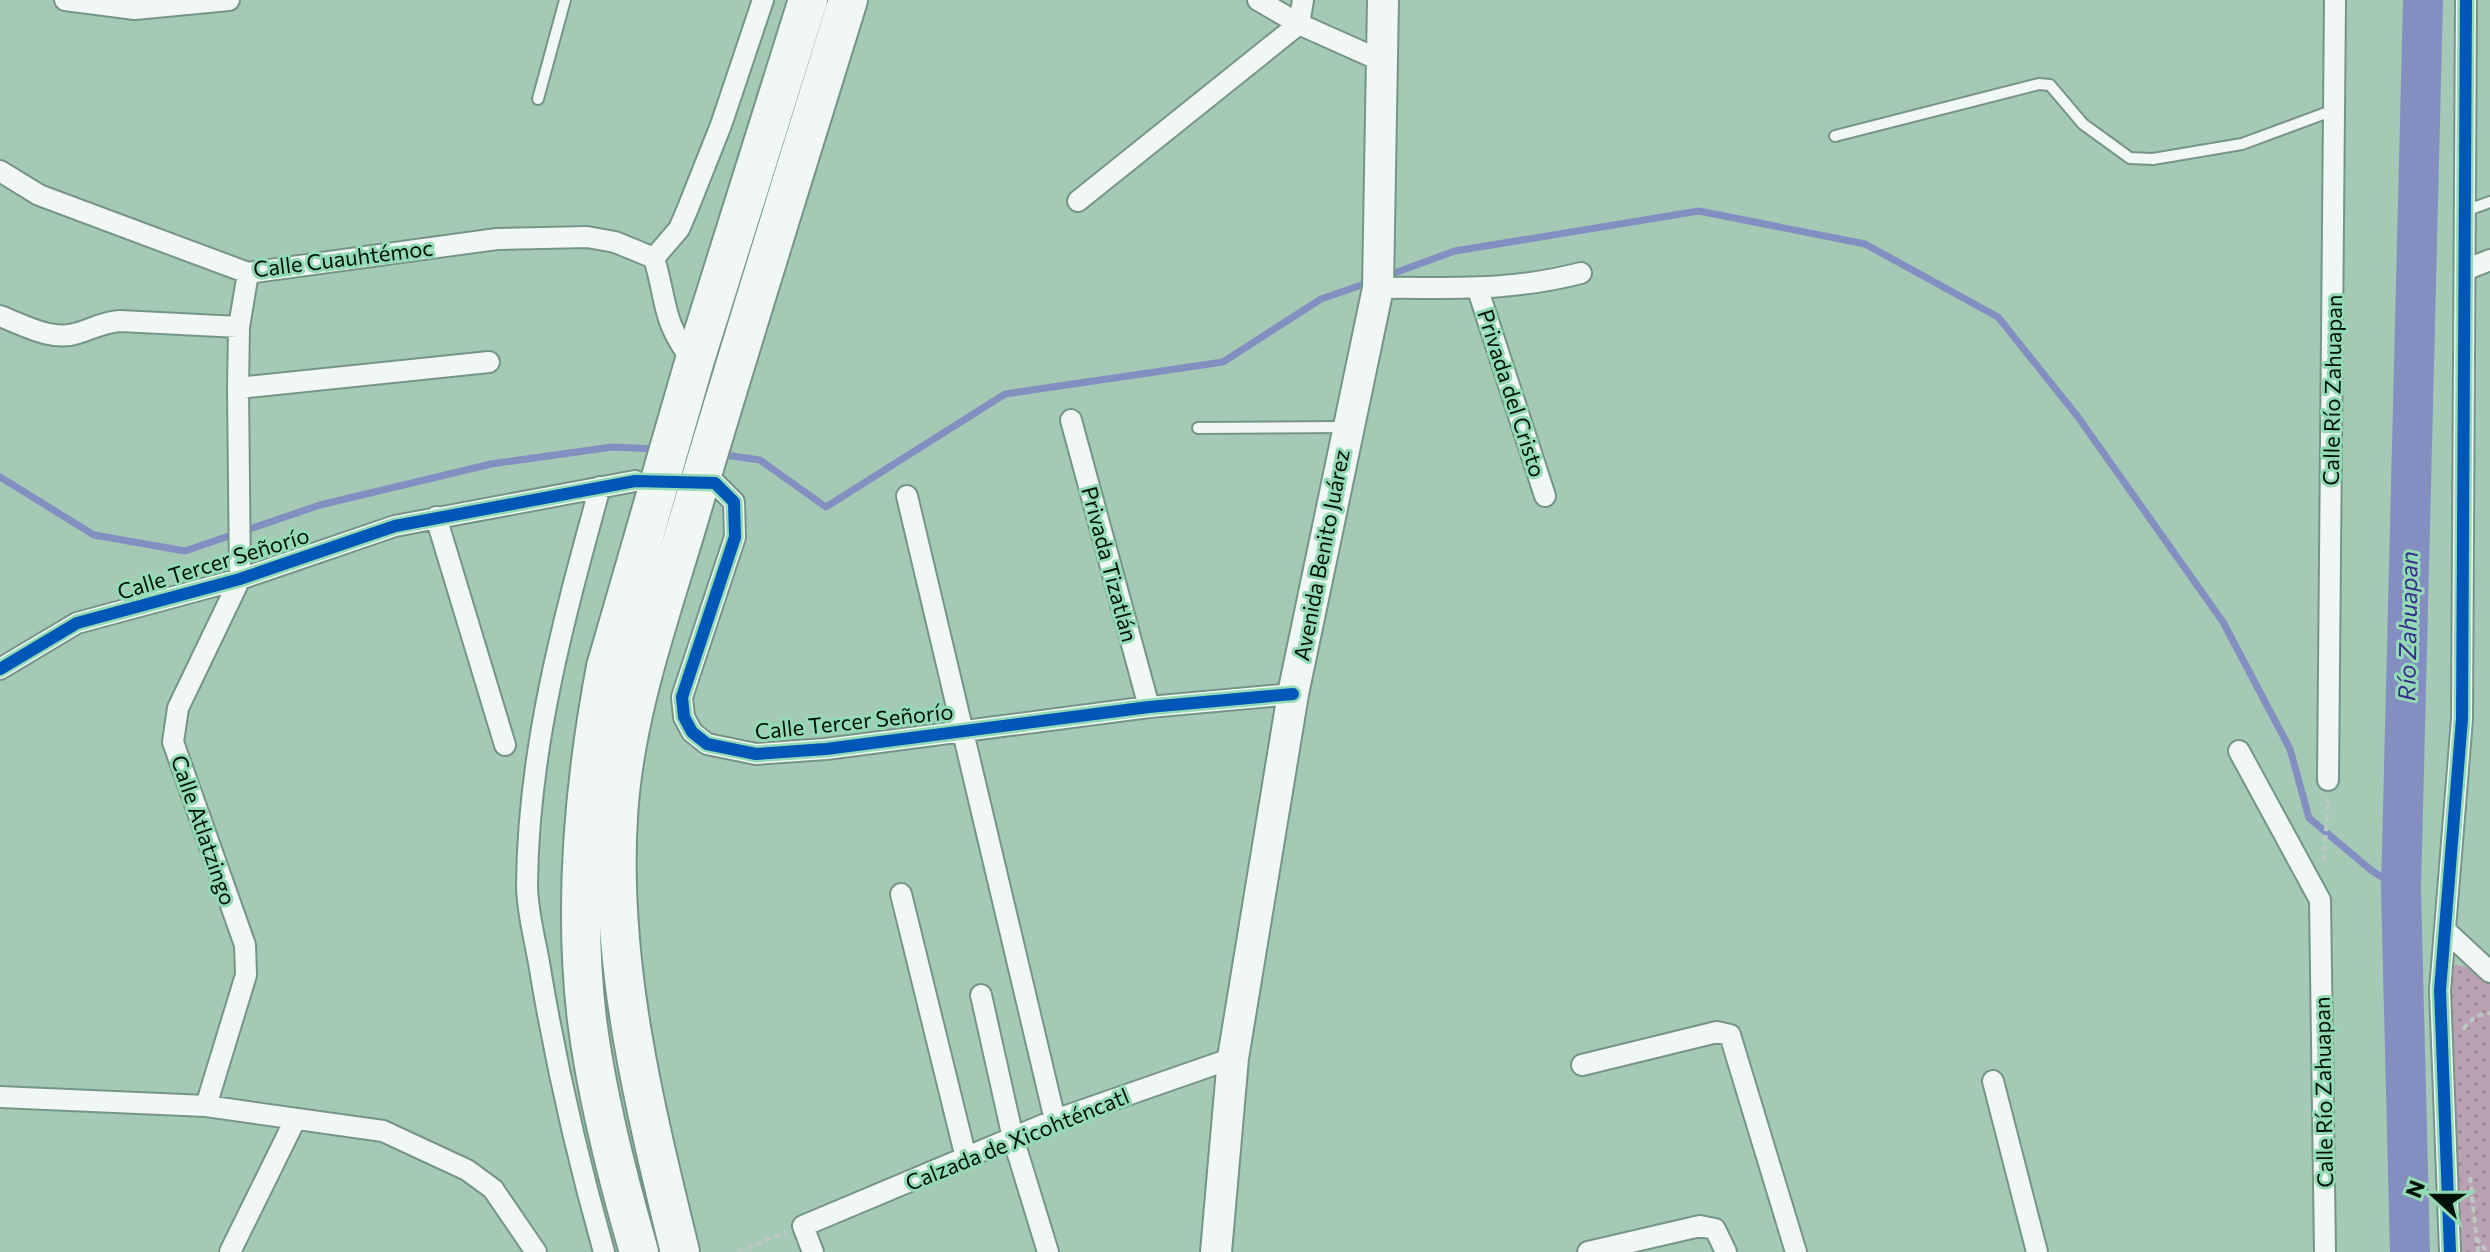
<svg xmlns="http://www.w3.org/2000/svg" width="2490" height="1252" font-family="Commissioner,sans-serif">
<defs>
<pattern id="garden-dots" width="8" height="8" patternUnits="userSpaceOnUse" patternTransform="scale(2)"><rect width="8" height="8" fill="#b9a1b3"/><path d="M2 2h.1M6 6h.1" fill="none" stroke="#9d8a98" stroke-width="1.8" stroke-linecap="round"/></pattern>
</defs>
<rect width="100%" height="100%" fill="#a4cab6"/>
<!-- garden -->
<path fill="url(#garden-dots)" d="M2451,964L2482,970L2490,978V1252H2460L2450,1126Z"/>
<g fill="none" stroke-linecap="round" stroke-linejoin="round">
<!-- stream -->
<path stroke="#828fc0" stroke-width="7" d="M1386,276L1455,251L1699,211L1865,244L1998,317L2078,417L2223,622L2290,749L2309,818L2371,870L2401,890
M718,454L760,460L826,507L1005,394L1223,362L1321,299L1370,282
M0,477L94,535L185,551L320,505L491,464L612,447L658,449"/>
<!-- river -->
<path stroke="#828fc0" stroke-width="40" d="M2410,1252L2401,890L2423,0"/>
<defs>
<path id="lane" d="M538,99L565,0
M1835,136L2039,84L2050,85L2083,124L2130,158L2153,159L2242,144L2334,110
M2465,211L2490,202
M1198,428L1345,427"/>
<path id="street" d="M65,0L135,9L229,0
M1258,0L1299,24L1384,62
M0,171L39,195L248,273L497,239L587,237L615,242L654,258
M1078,201L1299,24L1303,0
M654,258L679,229L688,208L721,125L763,0
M654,258C668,305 661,320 694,363
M2465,270L2490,260
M1378,288C1452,287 1507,292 1581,273
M1478,290L1545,496
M0,316C24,325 52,342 78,333C94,328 104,322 120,321L239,327
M238,388L489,362
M1071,420L1149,707
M715,483L734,502L735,537L682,697L684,717L692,732L707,744L756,754L826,749L1149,707L1293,694
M600,487C564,618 528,748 527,885C527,914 537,946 541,975C557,1069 578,1160 604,1252
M907,496L1055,1120
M436,517L505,745
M0,669L77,623L240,579L395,526L635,481
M2239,751L2320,900L2325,1252
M2328,780L2335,0
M901,894L966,1158
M2446,931L2490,972
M981,995L1013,1138L1048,1252
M1582,1065L1717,1032L1730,1035L1796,1252
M1993,1081L2037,1252
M0,1097L206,1106L383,1131L467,1170L493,1189L536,1252
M206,1106L246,975L245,945L173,742L178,708L240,579L238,388L239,327L248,273
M230,1252L295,1120
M813,1252L803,1226L1055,1120L1233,1058
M1588,1252L1700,1226L1715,1229L1726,1252
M2450,1252L2440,990L2462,719L2466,0"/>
<path id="secondary" d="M1216,1252L1233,1058L1293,694L1378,288L1383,0"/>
<path id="highway" d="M639,1252C617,1176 597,1098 587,1020C573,902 584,783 606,667L694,363L808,0
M680,1252C645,1109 609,965 618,817C624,713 661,614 690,515C741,343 795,171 848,0"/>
</defs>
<!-- lane casing -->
<use href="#lane" stroke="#769586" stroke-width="14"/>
<!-- street casing -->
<use href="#street" stroke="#769586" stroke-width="24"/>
<!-- secondary casing -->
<use href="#secondary" stroke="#769586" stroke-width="34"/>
<!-- highway casing -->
<use href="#highway" stroke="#769586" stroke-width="42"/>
<!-- path -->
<path stroke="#bdc8c3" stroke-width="4" stroke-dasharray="6 4" stroke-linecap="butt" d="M2324,861L2328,798
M2463,1029L2476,1016L2490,1013
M2470,1177L2478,1252
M2476,1238L2487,1252
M737,1252L786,1232"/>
<!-- lane -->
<use href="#lane" stroke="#f1f7f4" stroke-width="10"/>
<!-- street -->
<use href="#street" stroke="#f1f7f4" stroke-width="20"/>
<!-- secondary -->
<use href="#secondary" stroke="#f1f7f4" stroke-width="30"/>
<!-- highway -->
<use href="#highway" stroke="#f1f7f4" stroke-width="38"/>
<defs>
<path id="cycleway" d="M0,669L77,623L240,579L395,526L635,481L715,483L734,502L735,537L682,697L684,717L692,732L707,744L756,754L826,749L1149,707L1293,694
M2450,1252L2440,990L2462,719L2466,0"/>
</defs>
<!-- cycleway casing -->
<use href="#cycleway" stroke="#94dab5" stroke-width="17"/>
<!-- cycleway -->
<use href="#cycleway" stroke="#0057b8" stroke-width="12"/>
</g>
<g text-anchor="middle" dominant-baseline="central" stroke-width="6" stroke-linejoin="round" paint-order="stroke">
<!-- street labels -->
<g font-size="22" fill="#001207" stroke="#94dab5">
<text transform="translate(343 258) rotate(-7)">Calle Cuauhtémoc</text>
<text transform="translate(2332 390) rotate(-89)">Calle Río Zahuapan</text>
<text transform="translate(1512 393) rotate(72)">Privada del Cristo</text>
<text transform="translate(1321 555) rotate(-79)">Avenida Benito Juárez</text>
<text transform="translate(213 563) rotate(-17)">Calle Tercer Señorío</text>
<text transform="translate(1110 564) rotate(75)">Privada Tizatlán</text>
<text transform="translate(854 721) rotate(-6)">Calle Tercer Señorío</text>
<text transform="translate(204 830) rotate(71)">Calle Atlatzingo</text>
<text transform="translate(2323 1092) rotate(-91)">Calle Río Zahuapan</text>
<text transform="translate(1017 1139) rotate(-22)">Calzada de Xicohténcatl</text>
</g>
<!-- water labels -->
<g font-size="24" font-style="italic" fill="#382e8d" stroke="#94dab5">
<text transform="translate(2407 626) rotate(-89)">Río Zahuapan</text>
</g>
</g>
<!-- north arrow -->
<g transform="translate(2434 1196) rotate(291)" stroke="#94dab5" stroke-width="6" paint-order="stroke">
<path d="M0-6L14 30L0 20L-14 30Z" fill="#001207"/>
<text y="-12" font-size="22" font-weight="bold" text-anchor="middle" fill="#001207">N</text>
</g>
</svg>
